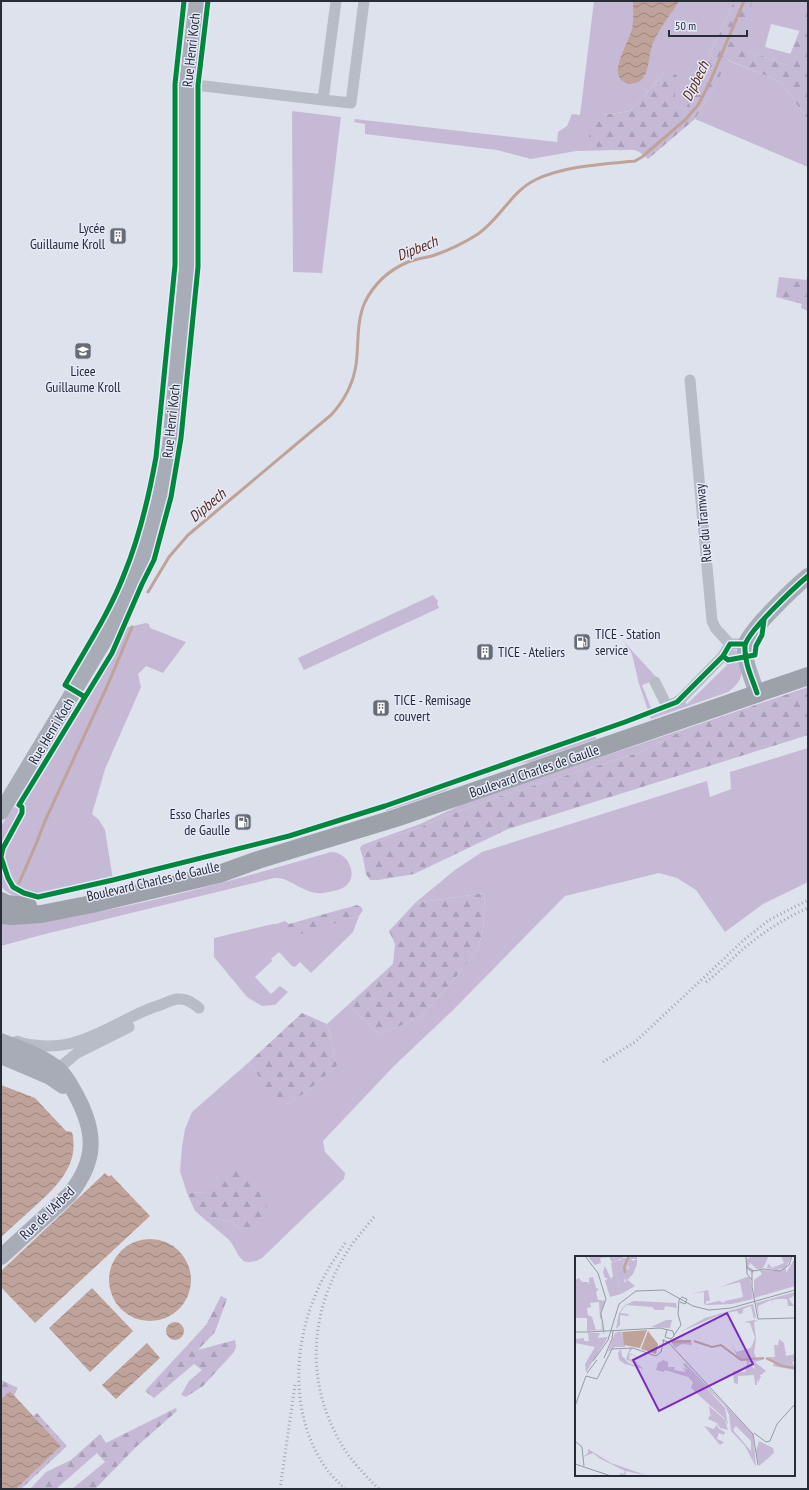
<svg xmlns="http://www.w3.org/2000/svg" width="809" height="1490" font-family="'PT Sans Narrow',sans-serif">
<defs>
<pattern id="forest-firs" width="22" height="20" patternUnits="userSpaceOnUse"><rect width="22" height="20" fill="#c5b9d6"/><path d="M5 1l3.5 6h-7zM16 11l3.5 6h-7z" fill="#a99fb8"/></pattern>
<pattern id="water-waves" width="16" height="10" patternUnits="userSpaceOnUse"><rect width="16" height="10" fill="#bfa299"/><path d="M0 5q4-4 8 0t8 0" fill="none" stroke="#9b847e"/></pattern>
</defs>
<rect width="100%" height="100%" fill="#dee2ed"/>
<!-- green -->
<path fill="#c5b9d6" d="M594,1H734L685,110L674,105L665,72L630,111L603,115L589,145L615,150L576,151L531,159L497,150L365,134V124L354,122L355,119L557,142L558,132L567,126L572,114L580,115Z
M753,1H808V9L800,31L771,24L765,47L791,54L786,65L735,46Z
M727,60L781,82L808,120V167L695,119L714,88Z
M292,111L341,117L322,273L293,272Z
M433,595L438,601L437,604L439,608L304,670L298,658Z
M146,623L149,624L150,628L186,642L163,673L146,666L138,674L141,687L105,769L92,814L99,820L105,830L113,880L38,897L24,893L22,898L10,894L1,887V826L13,808L19,805L112,653L124,628Z
M623,641L658,679L642,685L651,708L658,705L660,709L677,702L681,699L687,704L727,665L722,660L731,651L735,650L738,652C742,671 746,679 728,692L651,719L639,684L632,654Z
M685,729L641,752L498,797L443,817L421,827L371,844L363,858L360,848L362,845L420,824L467,802Z
M594,733L596,739L530,762L496,767Z
M808,748V882L763,904L725,932L696,890L677,878L659,873L565,896L452,1011L394,1066L323,1141L325,1152L345,1173L344,1179L262,1258C239,1271 239,1251 229,1240C223,1234 216,1229 209,1223L212,1218L232,1222L242,1230L219,1175L207,1192L187,1193L180,1171L182,1147L185,1129L192,1112L249,1062L261,1080L287,1104L305,1093L337,1066L327,1024L348,1005L380,1035L420,1017L452,982L478,948L483,930L485,893L415,903L455,870L482,852L707,781L710,797L731,789L730,772Z
M463,779L445,791L386,811L385,806Z
M331,852C348,852 358,874 347,885C342,890 330,892 323,893C309,895 298,885 286,880C282,878 278,878 274,878L41,935L1,946V920C41,917 82,915 122,907C192,892 262,872 331,852Z
M359,916L353,932L311,973L300,962L295,967L292,966L279,952L271,959L272,961L255,977L271,994L280,986L288,992L275,1005L262,1006L247,997L214,957V938L273,924H276V930L336,922Z"/>
<!-- forest -->
<path fill="url(#forest-firs)" d="M734,1H753L736,46L786,65L808,9V120L781,82L728,60L714,88L695,119L648,159C634,146 632,151 615,150C607,149 598,147 589,145V136L603,115L630,111L665,72L677,75L674,105L685,110Z
M808,275V311L801,308L802,304L776,297L779,277L806,280Z
M808,687V735L508,829L414,874L378,880H370L366,874L363,858L371,844L421,827L443,817L498,797L641,752L685,729Z
M485,893L483,930L478,948L452,982L420,1017L380,1035L348,1005L393,964L395,944L389,931L415,903Z
M357,905L361,907L363,910L359,916C352,918 343,920 336,923C317,929 295,941 276,930V924L285,921L289,924Z
M302,1013L327,1024L337,1066L305,1093L287,1104L273,1103L261,1080L249,1062Z
M234,1169L250,1174L268,1189C267,1206 267,1215 258,1229L242,1230L232,1222L212,1218L209,1223L195,1211L187,1193L206,1192L219,1175Z
M221,1296L227,1299L215,1332L198,1350L235,1340L236,1347L234,1352L203,1386L186,1397L181,1395L189,1381L202,1370L194,1364L154,1398L145,1391L206,1325Z
M1,1380L18,1388L14,1395L10,1391L1,1399Z
M176,1408L177,1411L136,1447L95,1489H72L105,1462L97,1453L56,1489H30L46,1472L71,1460L100,1434L106,1443Z
M37,1413L67,1446L21,1489H16L61,1446L33,1416Z"/>
<!-- water -->
<path fill="url(#water-waves)" d="M633,1H679C670,16 658,29 652,46C648,56 650,69 643,78C639,84 630,85 624,82C608,73 629,42 632,29C634,20 633,10 633,1Z
M1,1085L35,1098L66,1131L72,1132C80,1166 56,1187 33,1208C22,1218 12,1227 1,1237Z
M105,1173L109,1177L111,1175L150,1216L35,1323L1,1287V1271Z
M109 1280a41 41 0 1 1 82 0a41 41 0 1 1-82 0Z
M92,1288L133,1331L90,1372L49,1328Z
M166 1331a9 9 0 1 1 18 0a9 9 0 1 1-18 0Z
M147,1343L160,1358L116,1399L102,1385Z
M10,1391L61,1446L16,1489H1V1399Z"/>
<g fill="none" stroke-linecap="round" stroke-linejoin="round">
<!-- stream -->
<path stroke="#bfa299" stroke-width="3" d="M148,592L169,557L188,535L331,415C344,401 353,384 356,365C359,344 356,322 365,302C374,284 389,270 408,262C416,259 424,258 432,256C447,251 464,243 478,234C500,219 511,192 535,180C562,166 604,164 635,161L642,157L686,119L698,105L709,84L744,1
M19,883L36,844L45,821L109,682L132,627"/>
<!-- street -->
<path stroke="#b7bcc6" stroke-width="11" d="M187,84L323,100L336,1
M323,100L351,103L364,1
M690,380L712,621L716,629L730,644H745
M655,682L667,706L677,702L681,699L723,656L730,644
M17,1041C22,1044 28,1044 34,1045C80,1052 114,1022 154,1007C162,1005 170,1000 177,999C187,998 192,1003 199,1008
M51,1071L58,1069L77,1053L129,1027"/>
<!-- secondary -->
<path stroke="#a8acb7" stroke-width="16" d="M757,693C752,678 744,662 745,646C746,633 796,586 808,576
M1,812L107,636L125,601L139,569L158,506L170,446L187,266V84L197,1
M1,1041C20,1049 43,1056 59,1070C67,1077 71,1086 76,1095C96,1132 97,1160 70,1194L1,1257
M1,1056L50,1077L63,1086"/>
<!-- primary -->
<path stroke="#9da1aa" stroke-width="18" d="M1,901L7,904L28,906
M1,915L11,916L41,914L92,904L219,874L258,860L396,818L808,676"/>
<!-- rail -->
<path stroke="#a2a6ad" stroke-width="3" stroke-dasharray="1 3" stroke-linecap="butt" d="M706,982C721,971 733,957 748,945C765,931 787,917 808,908
M603,1062L635,1042L745,939L769,920L808,900
M374,1217C367,1226 360,1234 353,1243C309,1306 303,1381 343,1447C353,1463 366,1476 379,1489
M280,1489L295,1385
M345,1489C339,1483 333,1477 328,1471C291,1421 292,1351 315,1296C322,1277 334,1260 345,1243"/>
<defs>
<path id="cycleway" d="M208,1L198,85V267L181,438L171,497L154,560L142,584L112,653L19,805L22,807V813L3,848L1,857L8,878L13,887L24,893L38,897L113,880L289,836L385,806L625,722L677,702L723,656L730,644H745
M723,656L728,660L755,655L756,646L762,635L764,620
M757,693C752,678 744,662 745,646C746,633 796,586 808,576
M85,697L65,685C86,648 110,612 125,572C140,535 149,496 156,457L175,265V84L184,1"/>
</defs>
<!-- cycleway casing -->
<use href="#cycleway" stroke="#e5e9fa" stroke-width="8"/>
<!-- cycleway -->
<use href="#cycleway" stroke="#00873e" stroke-width="5"/>
</g>
<!-- icons -->
<defs>
<symbol id="building-square" viewBox="-11 -11 22 22"><rect x="-9" y="-9" width="18" height="18" rx="4" fill="#666c76" stroke="#e5e9fa"/><path d="M-4-6H4V6H1V3H-1V6H-4ZM-2.5-4.3h1.7v1.8h-1.7ZM.8-4.3h1.7v1.8H.8ZM-2.5-1h1.7V.8h-1.7ZM.8-1h1.7V.8H.8Z" fill="#fff"/></symbol>
<symbol id="school-square" viewBox="-11 -11 22 22"><rect x="-9" y="-9" width="18" height="18" rx="4" fill="#666c76" stroke="#e5e9fa"/><path d="M0-5L7-2L0 1L-7-2ZM-4 1L0 2.5L4 1V4Q0 6-4 4Z" fill="#fff"/></symbol>
<symbol id="fuel-square" viewBox="-11 -11 22 22"><rect x="-9" y="-9" width="18" height="18" rx="4" fill="#666c76" stroke="#e5e9fa"/><path d="M-5.5-6h7V0h2V4h1.3V-2.5L3-4.5l.8-.8L6-3V5H2.5V1h-1V6h-7ZM-4.2-4.7v3.2H.2V-4.7Z" fill="#fff"/></symbol>
</defs>
<g fill-rule="evenodd">
<use href="#building-square" x="108" y="226" width="20" height="20"/>
<use href="#school-square" x="73" y="341" width="20" height="20"/>
<use href="#fuel-square" x="572" y="632" width="20" height="20"/>
<use href="#building-square" x="475" y="642" width="20" height="20"/>
<use href="#building-square" x="371" y="698" width="20" height="20"/>
<use href="#fuel-square" x="233" y="812" width="20" height="20"/>
</g>
<g text-anchor="middle" dominant-baseline="central" stroke-width="3" stroke-linejoin="round" paint-order="stroke">
<!-- street labels -->
<g font-size="14" fill="#262d36" stroke="#e5e9fa">
<text transform="translate(191 50) rotate(-84)">Rue Henri Koch</text>
<text transform="translate(171 421) rotate(-84)">Rue Henri Koch</text>
<text transform="translate(703 523) rotate(-95)">Rue du Tramway</text>
<text transform="translate(51 731) rotate(-59)">Rue Henri Koch</text>
<text transform="translate(534 771) rotate(-19)">Boulevard Charles de Gaulle</text>
<text transform="translate(153 881) rotate(-13)">Boulevard Charles de Gaulle</text>
<text transform="translate(47 1213) rotate(-44)">Rue de l'Arbed</text>
</g>
<!-- poi labels -->
<g font-size="14" fill="#262d36" stroke="#e5e9fa" text-anchor="start">
<text x="105" y="228" text-anchor="end">Lycée<tspan x="105" dy="16">Guillaume Kroll</tspan></text>
<text x="83" y="371" text-anchor="middle">Licee<tspan x="83" dy="16">Guillaume Kroll</tspan></text>
<text x="595" y="634">TICE - Station<tspan x="595" dy="16">service</tspan></text>
<text x="498" y="652">TICE - Ateliers</text>
<text x="394" y="700">TICE - Remisage<tspan x="394" dy="16">couvert</tspan></text>
<text x="230" y="814" text-anchor="end">Esso Charles<tspan x="230" dy="16">de Gaulle</tspan></text>
</g>
<!-- water labels -->
<g font-size="15" font-style="italic" fill="#5a2d19" stroke="#e5e9fa">
<text transform="translate(695 81) rotate(-64)">Dipbech</text>
<text transform="translate(417 248) rotate(-22)">Dipbech</text>
<text transform="translate(207 505) rotate(-40)">Dipbech</text>
</g>
</g>
<!-- overview -->
<g transform="translate(575 1256)">
<rect width="220" height="220" fill="#dee2ed"/>
<path d="M16,0H38L40,4L39,0H43L44,4L48,3L37,6L34,1L25,2L26,7L20,9L14,2ZM170,0H192L193,2L188,12L182,13L175,7L173,11L179,14L178,17L171,13L172,3L178,0L171,1V4ZM206,0H217L211,11L202,14L192,12L193,7L197,12L209,7ZM220,2V30L179,42V24L187,18L184,14L179,17L183,14L202,15L211,12V17ZM56,3L58,5L62,3V8L58,18L49,27L54,15L53,8ZM30,10L36,23L38,20L44,19L42,21L46,38L35,41L30,25L33,22H30L28,16ZM18,21L21,32L24,33L21,36L23,44L31,45L28,48L29,49L26,55V63H25L24,46L15,47L16,51L12,52L13,59L17,61L21,74L27,73L26,65L28,73L27,74L12,75V62H0V24L4,22L7,26H13L14,29V22ZM172,21H175L178,43L157,48L134,49H130L129,47V36L117,38L133,34L135,45H131V48L144,45L149,47L150,45L168,41L165,26L145,31ZM220,36V39L214,43L219,50V61V50H213L212,43H202L197,44L199,48L196,44L183,50L184,62L181,47ZM59,45L101,47L102,52L90,50L89,54H80L77,51L51,49L45,57L53,58L54,60L45,59V69L41,73L44,57L50,49ZM178,48L181,61L179,63L176,50L168,53V57L164,58L162,55L147,58L105,76L130,62ZM179,64L183,65L179,66L181,83L179,97L182,103H190L180,106L191,115L183,121L178,108L175,106L173,108L172,104H182L167,103L164,98L162,100L155,84L161,96L176,92L180,82L175,67L169,66ZM46,75L50,91H40L33,96L40,77ZM13,77H29L30,78L25,77L23,82L33,81L11,116L10,108L20,91L0,87V83L9,82V85H14ZM99,83L116,85L117,89L107,88L100,92L96,86ZM204,83L209,87L211,100L220,98V105L217,106L219,110L207,109L202,107V102L198,103L194,101H200L199,89H203ZM88,104L93,106V111H100L99,114L111,116L108,112L114,114L150,152L153,169L149,162L116,132L118,126L113,121L90,114L89,116L81,114L83,107ZM134,150L150,164L153,174L145,172L142,167L133,163L135,159L138,160L135,158ZM142,168L143,172L150,176L149,179L144,177L142,183L149,186L145,189L129,170L139,173ZM13,193L36,207L73,220L51,215L50,220H46L44,217L49,218L50,215L24,202L18,197L8,201L13,197Z" fill="#c5b9d6"/>
<path d="M43,0L49,2L62,0V3H56L53,8L52,12L57,17L49,24V27L53,24L60,30L46,38L42,21L45,14H49L48,3H43ZM55,92H58L54,97L65,102L54,98L55,102H53L63,107L64,104L63,107H61L69,113L50,108L44,104L43,97L46,93L47,100L54,107L63,110L51,103ZM162,98L168,101L167,103H182L172,105L173,108H178L177,111L183,115V120H186L183,127L182,122V129H180L179,119L163,120V128L159,127L158,115L170,116L172,108L171,104L162,103ZM194,101L198,103L202,101V107L219,110L220,114L198,110L199,107L191,103ZM110,107L178,178L181,211L170,190L156,175L154,159L150,150L110,111L108,108ZM161,170L176,185V195L158,174ZM184,185L198,192L199,197L184,210L181,195Z" fill="#c5b9d6" fill-rule="evenodd"/>
<path d="M48,3L49,14H45L44,19L38,20L36,7ZM91,64H97L95,72L76,71Z" fill="#c5b9d6"/>
<path d="M72,74L65,92L49,89L47,76ZM73,75L83,88L81,98L66,93Z" fill="#bfa299"/>
<path fill="none" stroke="#bfa299" stroke-width="2" d="M50,17L49,11L54,0M119,85L137,91L146,89L166,104L189,102M97,86L116,85M191,102L207,110L220,112"/>
<path fill="none" stroke="#949aa4" stroke-width="1" d="M10,0L23,17L31,43L26,57L29,76M171,0L172,18L177,24M171,10L178,15L188,13L205,15L214,9L217,0M177,15V31L183,63M183,63L220,62M0,76H14M13,76L85,72L98,75L99,80L96,83L90,81L92,74M99,79L106,69L103,58L104,44L107,41L112,43L110,48L105,46M87,84L93,86L178,178L183,209M29,102L37,83L38,75M18,105L33,84L44,48L61,35L89,34L118,50L134,54L156,52L220,34M12,117L22,104M0,150L11,120L22,123L37,93L58,92L81,100L86,96L89,83M179,177L191,186L195,185L202,168L220,148M0,185L7,191L9,210M0,208L36,220"/>
<path fill="#7b2cbf" fill-opacity="0.15" stroke="#7b2cbf" stroke-width="2" d="M152,57L178,108L84,155L58,104Z"/>
<rect width="220" height="220" fill="none" stroke="#262d36" stroke-width="2"/>
</g>
<!-- border -->
<rect width="809" height="1490" fill="none" stroke="#262d36" stroke-width="4"/>
<!-- scale -->
<path d="M669 30v6h78v-6" fill="none" stroke="#262d36" stroke-width="2"/>
<text x="675" y="30" font-size="12" fill="#262d36" stroke="#e5e9fa" stroke-width="3" paint-order="stroke">50 m</text>
</svg>
